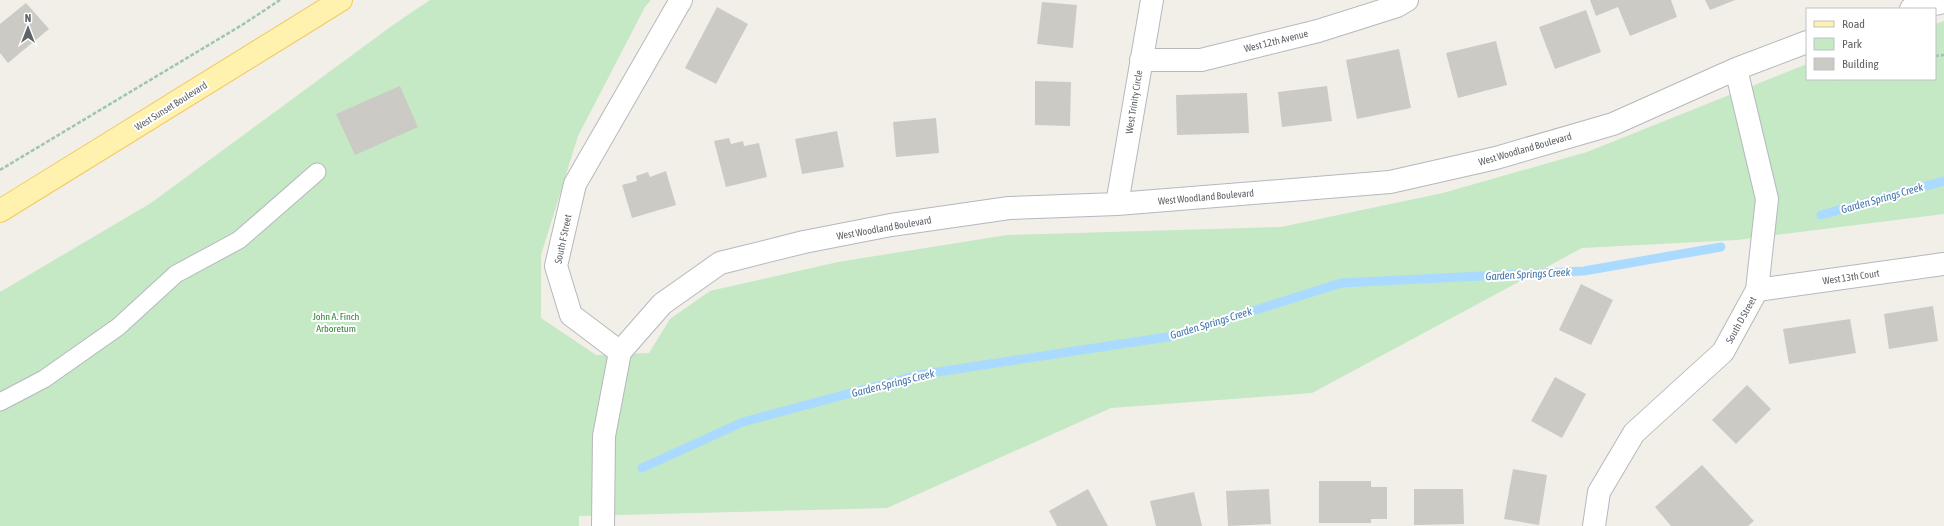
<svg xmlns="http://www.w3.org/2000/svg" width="1944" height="526" font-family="'Asap Condensed',sans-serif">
<rect width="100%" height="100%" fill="#f1efe8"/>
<!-- green -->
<path fill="#c5e8c5" d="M430,0H651L645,7L578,136L541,255V318L596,355L649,353L670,319L710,291L838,262L1007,235L1281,227L1443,193L1587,152L1807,64V79H1935V24L1944,21V214L1737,240L1582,248L1312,393L1111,408L887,508L579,516V526H0V292L151,203L393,25Z"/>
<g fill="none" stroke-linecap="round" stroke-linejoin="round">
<!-- stream -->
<path stroke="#aadaff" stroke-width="9" d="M1821,215L1944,181
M642,468L743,422L918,375L1174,336L1341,283L1584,271L1721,247"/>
</g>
<!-- building -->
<path fill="#cccac5" d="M1590,0H1671L1677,17L1630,36L1618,7L1596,16Z
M1705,0H1735L1710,10Z
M1042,2L1077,5L1073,48L1037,44Z
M26,3L49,29L8,63L0,53V24Z
M717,7L748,24L716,84L685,68Z
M1586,10L1601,52L1555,69L1539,27Z
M1496,41L1507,85L1458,98L1446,53Z
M1399,49L1411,108L1357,119L1346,60Z
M1035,81L1071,82L1070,126L1035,125Z
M400,86L418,127L355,155L336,114Z
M1327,86L1332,121L1282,127L1278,92Z
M1247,93L1249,133L1177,135L1176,95Z
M936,118L939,153L896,157L893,122Z
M837,131L844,167L802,174L795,139Z
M729,138L731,144L743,141L744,146L759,143L767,177L726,187L714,141Z
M666,171L676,205L632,218L622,185L637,181L636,176L648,172L650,177Z
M1581,284L1613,300L1591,345L1559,330Z
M1933,306L1938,341L1889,349L1884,314Z
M1850,319L1856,353L1789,364L1783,329Z
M1555,377L1586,394L1562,438L1531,421Z
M1747,385L1771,409L1736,444L1712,420Z
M1702,465L1754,521L1748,526H1671L1655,507Z
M1513,469L1547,475L1539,525L1504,519Z
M1319,481H1371V487H1387V519H1371V523H1319Z
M1088,489L1108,526H1057L1049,511Z
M1269,489L1271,524L1228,526L1226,491Z
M1414,489H1463L1464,524L1414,525Z
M1194,492L1202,526H1156L1150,501Z"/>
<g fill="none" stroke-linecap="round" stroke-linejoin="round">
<defs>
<path id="service" d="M0,402L44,379L118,327L176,274L239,240L317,172"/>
<path id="minor" d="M1911,9L1944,2
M1141,60H1201L1318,31L1397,6L1407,0
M1117,204L1152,0
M1757,290L1944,264
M620,352L662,304L720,263L804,242L891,225L1009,208L1117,204L1390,182L1496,158L1613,124L1736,69L1807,42
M620,352L571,315L556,266L575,184L681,0
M603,526L604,436L620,352
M1594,526L1599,492L1634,433L1723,352L1757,290L1767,199L1736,69"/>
<path id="primary" d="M0,211L341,0"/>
</defs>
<!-- service casing -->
<use href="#service" stroke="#b5b8bc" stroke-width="19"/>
<!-- minor casing -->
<use href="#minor" stroke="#b5b8bc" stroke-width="24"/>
<!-- primary casing -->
<use href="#primary" stroke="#f2c960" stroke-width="24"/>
<!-- path -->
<path stroke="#9cc7a9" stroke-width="2.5" stroke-dasharray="4 2" stroke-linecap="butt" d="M1935,56L1944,55
M1838,79H1839
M0,170L242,25L280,0"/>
<!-- service -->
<use href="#service" stroke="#fff" stroke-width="17"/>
<!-- minor -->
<use href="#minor" stroke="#fff" stroke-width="22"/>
<!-- primary -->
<use href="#primary" stroke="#fff2af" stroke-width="22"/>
</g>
<g text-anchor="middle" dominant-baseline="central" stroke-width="4" stroke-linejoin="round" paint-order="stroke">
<!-- street labels -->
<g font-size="10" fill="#5f6368" stroke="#fff">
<text transform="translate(1276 41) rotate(-14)">West 12th Avenue</text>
<text transform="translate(1134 102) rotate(-81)">West Trinity Circle</text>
<text transform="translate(171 106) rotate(-32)">West Sunset Boulevard</text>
<text transform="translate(1525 149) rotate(-16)">West Woodland Boulevard</text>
<text transform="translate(1206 197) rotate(-5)">West Woodland Boulevard</text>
<text transform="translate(884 228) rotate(-10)">West Woodland Boulevard</text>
<text transform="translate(563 239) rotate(-78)">South F Street</text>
<text transform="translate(1851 277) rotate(-8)">West 13th Court</text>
<text transform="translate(1741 320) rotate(-61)">South D Street</text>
</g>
<!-- park labels -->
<g font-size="10" fill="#348238" stroke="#fff">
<text x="336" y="316">John A. Finch<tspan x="336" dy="12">Arboretum</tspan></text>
</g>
<!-- water labels -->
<g font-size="11" font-style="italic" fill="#4174aa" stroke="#fff">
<text transform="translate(1882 198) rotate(-16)">Garden Springs Creek</text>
<text transform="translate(1528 274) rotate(-3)">Garden Springs Creek</text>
<text transform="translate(1211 323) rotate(-17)">Garden Springs Creek</text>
<text transform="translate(893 383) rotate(-14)">Garden Springs Creek</text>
</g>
</g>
<!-- legend -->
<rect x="1806" y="8" width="130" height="72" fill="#ffffff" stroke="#bfc1c3"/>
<rect x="1814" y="21" width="20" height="6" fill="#fff2af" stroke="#bfc1c3"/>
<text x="1842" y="28" font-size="12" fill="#5f6368">Road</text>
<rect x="1814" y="38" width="20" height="12" fill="#c5e8c5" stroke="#bfc1c3"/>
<text x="1842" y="48" font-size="12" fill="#5f6368">Park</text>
<rect x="1814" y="58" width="20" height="12" fill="#cccac5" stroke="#bfc1c3"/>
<text x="1842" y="68" font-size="12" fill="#5f6368">Building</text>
<!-- north arrow -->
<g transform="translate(28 28)" stroke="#ffffff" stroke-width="3" paint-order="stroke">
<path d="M0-3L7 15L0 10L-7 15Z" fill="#5f6368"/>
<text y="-6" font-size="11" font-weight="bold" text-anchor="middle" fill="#5f6368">N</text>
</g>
</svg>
